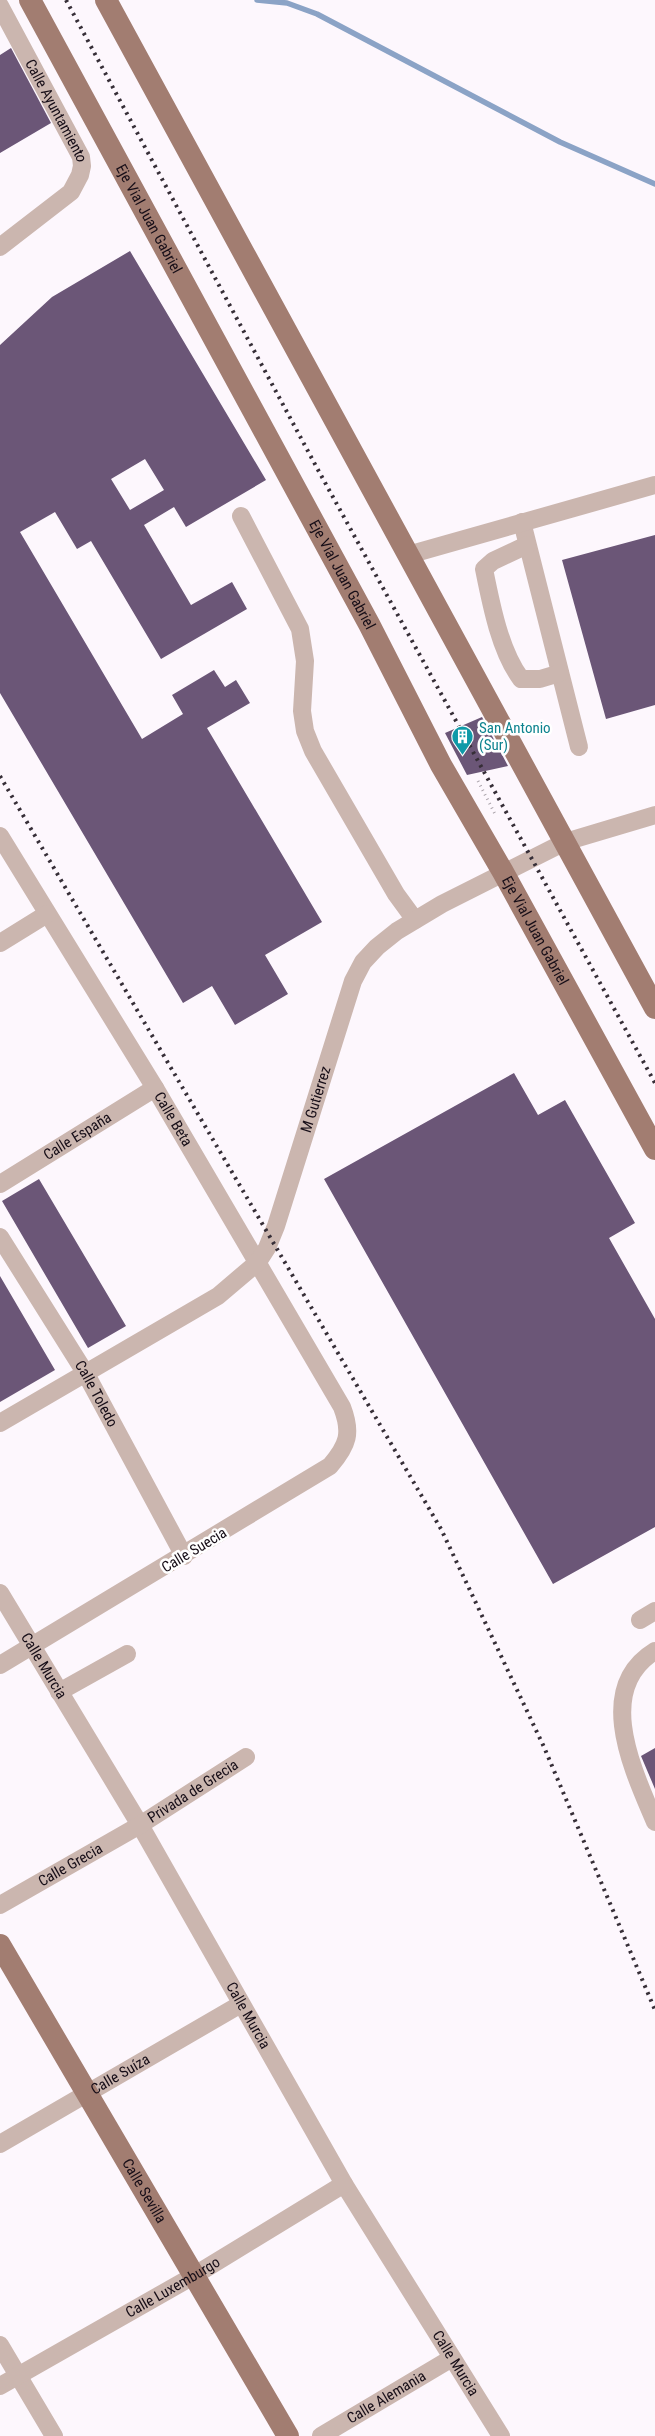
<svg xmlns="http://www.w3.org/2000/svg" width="655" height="2436" font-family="'Roboto Condensed',sans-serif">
<rect width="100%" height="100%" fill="#fdf7fd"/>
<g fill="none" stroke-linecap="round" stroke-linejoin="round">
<!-- stream -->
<path stroke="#8ba3c6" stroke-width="5.5" d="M257,0L287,3L317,14L560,142L655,184"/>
</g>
<!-- building -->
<path fill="#6b5677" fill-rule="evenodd" d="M11,48L51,123L0,153V55Z
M130,251L266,480L186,527L174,507L144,525L191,605L232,582L247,609L161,659L91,541L77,549L55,512L20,532L142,739L183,714L172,695L214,670L225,687L236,680L250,703L207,728L322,922L265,955L288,994L235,1025L212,986L183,1003L0,693V345L52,297ZM145,459L164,490L130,510L111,479Z
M655,535V705L606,719L562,560Z
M482,717L508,766L467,775L445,733Z
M514,1073L538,1115L565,1100L635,1223L609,1238L655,1319V1527L553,1584L324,1179Z
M39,1179L126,1326L88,1348L2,1201Z
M0,1276L55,1370L0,1402Z
M655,1748V1789L641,1756Z"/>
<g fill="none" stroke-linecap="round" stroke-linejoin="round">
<!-- path -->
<path stroke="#aaa3aa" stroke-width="3" stroke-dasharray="1 4" stroke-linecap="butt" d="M478,781L495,814"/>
<!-- minor -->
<g stroke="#cbb6af" stroke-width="18">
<path id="s1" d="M0,6L81,157L82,166L80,175L71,192L0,247"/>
<path d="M241,516L300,629L305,661L302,711L305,731L313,751L396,894L415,920"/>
<path d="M522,522L579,747"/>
<path d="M527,545L493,561L484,569C491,604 500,651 521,679H540L560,673"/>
<path d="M408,555L655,485"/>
<path id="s2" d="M0,836L155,1088L342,1407C352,1433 348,1445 330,1466L0,1665"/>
<path d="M0,943L47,914"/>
<path id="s3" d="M0,1184L155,1088"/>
<path id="s4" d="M0,1237L86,1374L184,1556"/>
<path id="s5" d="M0,1423L218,1296L258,1262L267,1248L276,1226L353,981L363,962L377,947L397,931L442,904L565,842L655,815"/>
<path id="s6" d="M0,1593L140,1825L344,2184L501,2436"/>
<path d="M640,1620L655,1611"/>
<path d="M655,1651C593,1689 634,1772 655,1822"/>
<path d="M59,1692L127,1654"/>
<path id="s7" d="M0,1905L140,1825L246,1757"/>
<path id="s8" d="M0,2144L241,2004"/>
<path d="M0,2345L54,2436"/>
<path id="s9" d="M0,2386L195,2275L344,2184"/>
<path id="s10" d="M321,2436L452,2358"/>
</g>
<!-- major -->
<g stroke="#a27d71" stroke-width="22">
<path id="s11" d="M30,0L369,624L441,765L503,872L655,1149"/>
<path d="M106,0L655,1008"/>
<path id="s12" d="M0,1945L288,2436"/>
</g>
<!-- rail -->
<path stroke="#362e37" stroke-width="4" stroke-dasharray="2.5 5" stroke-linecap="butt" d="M66,0L317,468L655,1083
M0,776L441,1529L544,1747L655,2010"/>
</g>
<!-- icons -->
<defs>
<symbol id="building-pin" viewBox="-11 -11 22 30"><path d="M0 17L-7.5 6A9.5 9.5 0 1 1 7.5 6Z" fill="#0f9aa8" stroke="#fff"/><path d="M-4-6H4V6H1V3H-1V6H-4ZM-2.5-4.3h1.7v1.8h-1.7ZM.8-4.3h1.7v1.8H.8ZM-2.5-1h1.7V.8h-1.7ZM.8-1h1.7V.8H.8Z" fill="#fff"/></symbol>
</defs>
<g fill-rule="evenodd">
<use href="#building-pin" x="450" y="724" width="25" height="34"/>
</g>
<g text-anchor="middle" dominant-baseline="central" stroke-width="5" stroke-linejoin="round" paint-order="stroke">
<!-- street labels -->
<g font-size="15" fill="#160d17" stroke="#fff">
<text stroke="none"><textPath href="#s1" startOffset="119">Calle Ayuntamiento</textPath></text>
<text stroke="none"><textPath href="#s11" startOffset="249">Eje Vial Juan Gabriel</textPath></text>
<text stroke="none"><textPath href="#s11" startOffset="654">Eje Vial Juan Gabriel</textPath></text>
<text stroke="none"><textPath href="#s11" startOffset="1059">Eje Vial Juan Gabriel</textPath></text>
<text stroke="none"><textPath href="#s5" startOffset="478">M Gutierrez</textPath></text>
<text stroke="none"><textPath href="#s2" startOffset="332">Calle Beta</textPath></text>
<text stroke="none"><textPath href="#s3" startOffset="91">Calle España</textPath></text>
<text stroke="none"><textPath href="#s4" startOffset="184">Calle Toledo</textPath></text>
<text transform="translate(194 1550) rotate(-31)">Calle Suecia</text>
<text stroke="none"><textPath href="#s6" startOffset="85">Calle Murcia</textPath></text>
<text stroke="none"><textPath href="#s7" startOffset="224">Privada de Grecia</textPath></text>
<text stroke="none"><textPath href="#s7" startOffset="81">Calle Grecia</textPath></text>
<text stroke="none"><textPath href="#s6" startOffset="490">Calle Murcia</textPath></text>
<text stroke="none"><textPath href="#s8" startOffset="139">Calle Suíza</textPath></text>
<text stroke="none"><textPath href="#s12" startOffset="285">Calle Sevilla</textPath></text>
<text stroke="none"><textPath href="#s9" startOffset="199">Calle Luxemburgo</textPath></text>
<text stroke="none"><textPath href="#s6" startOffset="895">Calle Murcia</textPath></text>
<text stroke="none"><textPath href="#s10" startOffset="76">Calle Alemania</textPath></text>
</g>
<!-- culture labels -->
<g font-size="15" fill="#0d838f" stroke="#fff" text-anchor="start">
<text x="479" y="728">San Antonio<tspan x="479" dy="17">(Sur)</tspan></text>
</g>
</g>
</svg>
